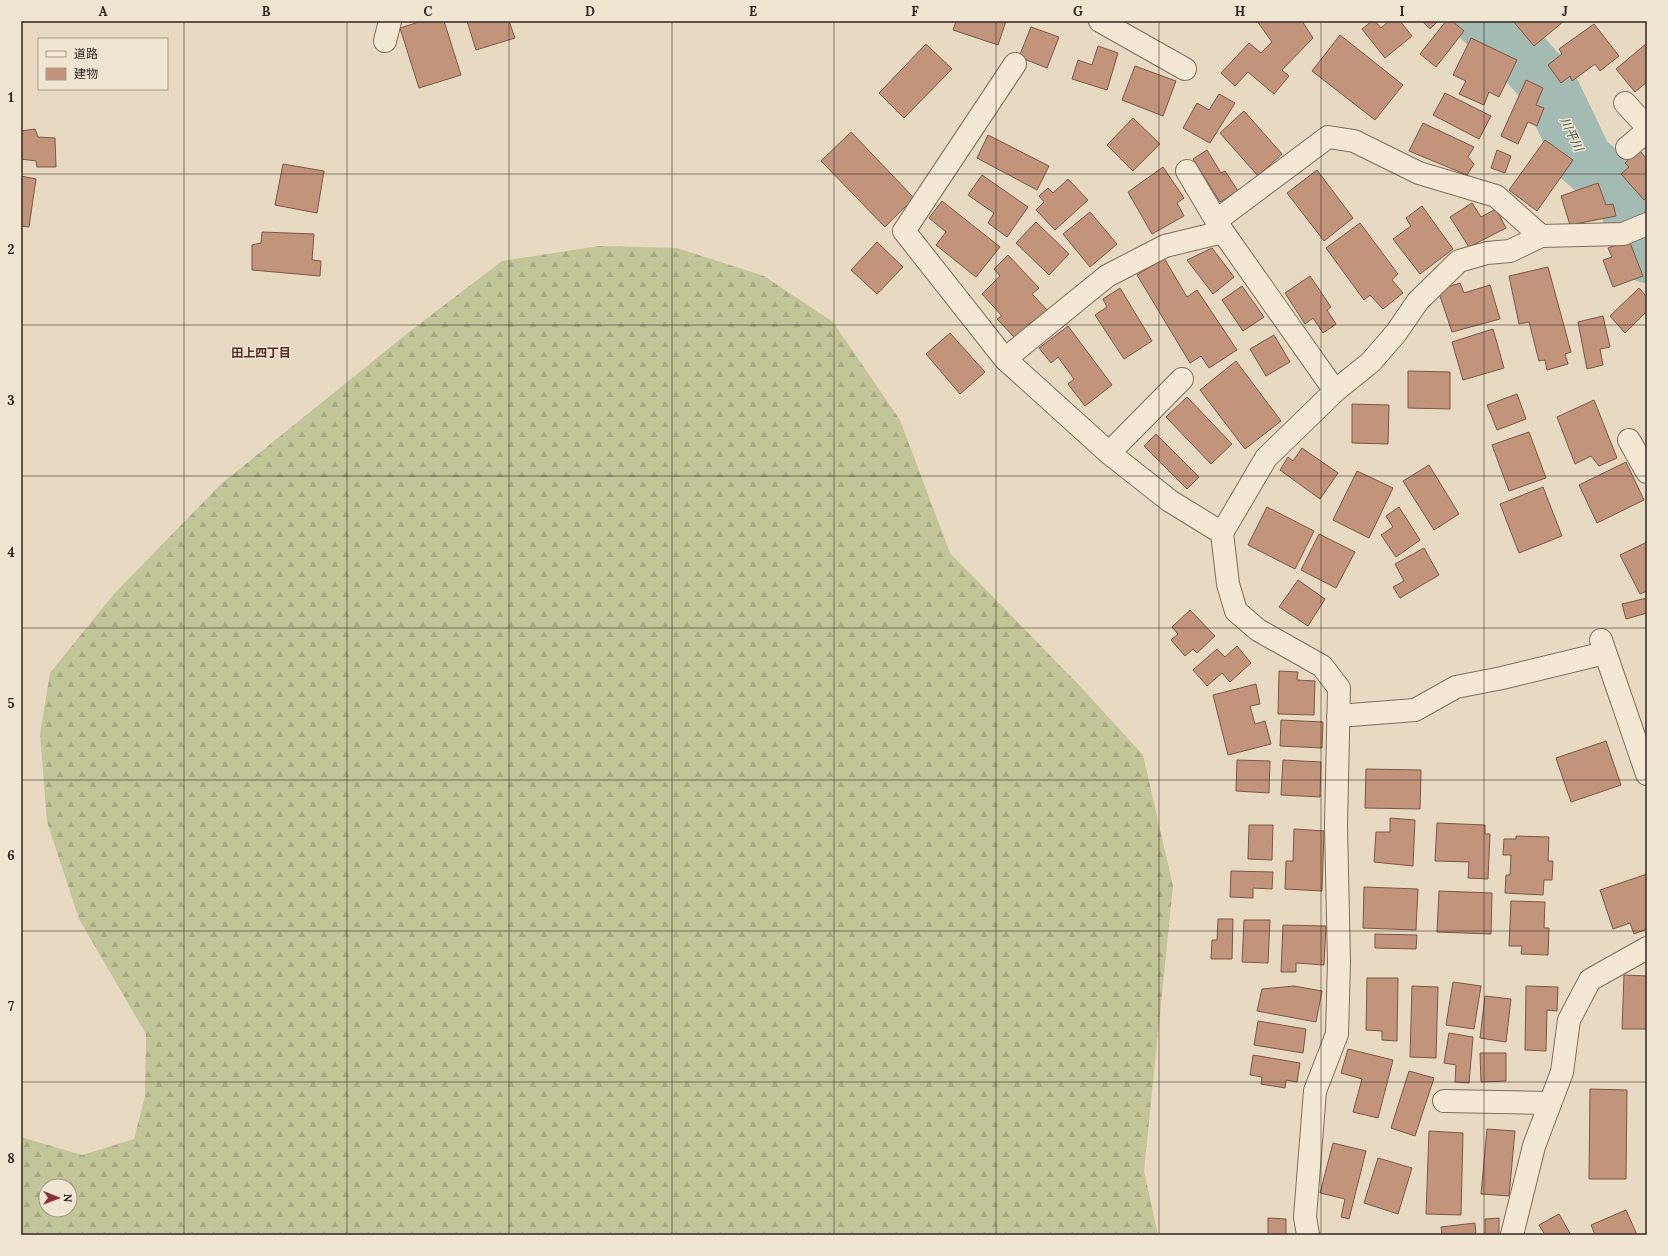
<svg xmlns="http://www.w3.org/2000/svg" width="1668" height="1256" font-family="Lora,'Noto Sans JP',serif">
<defs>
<pattern id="forest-firs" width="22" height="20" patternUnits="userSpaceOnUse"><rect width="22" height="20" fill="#c2c597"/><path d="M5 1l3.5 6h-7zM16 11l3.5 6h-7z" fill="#a7a982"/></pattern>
</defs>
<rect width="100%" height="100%" fill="#e8dac2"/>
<!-- forest -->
<path fill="url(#forest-firs)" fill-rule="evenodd" d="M599,246L677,248L764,276L833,322L900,420L950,553L1079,685L1143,755L1173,886L1144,1171L1158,1235H21V1137L82,1155L134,1139L145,1096L146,1034L79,919L47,822L40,734L50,673L113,595L221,484L409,332L502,261ZM46,1186H70V1210H46Z"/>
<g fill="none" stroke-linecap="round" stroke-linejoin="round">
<!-- river -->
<path stroke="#a4bbb3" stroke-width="58" d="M1484,21L1516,49L1548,85L1584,160L1625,194L1639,242L1647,254"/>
</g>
<!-- building -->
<path fill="#c2947c" stroke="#7c5644" d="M422,21H444L461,75L419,88L400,28Z
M467,21H509L515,38L476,50Z
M956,21H1006L998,45L953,30Z
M1257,21H1302L1313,38L1282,70L1289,76L1274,94L1248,72L1235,86L1221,73L1249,43L1261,53L1272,42Z
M1372,21H1375L1381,28L1389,21H1400L1412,36L1385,58L1362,29Z
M1422,21H1438L1430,29Z
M1446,21H1452L1464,31L1436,67L1420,54Z
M1513,21H1564L1534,46Z
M1594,24L1619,56L1600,71L1595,64L1572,81L1570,76L1561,83L1548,65L1562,54L1559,49Z
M1031,27L1059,37L1047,68L1019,57Z
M1340,35L1403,85L1375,120L1312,71Z
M1471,38L1517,60L1499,97L1489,92L1484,105L1459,94L1466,81L1453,75Z
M1647,43V82L1635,92L1616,69Z
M926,44L952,69L904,118L879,93Z
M1098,46L1118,53L1107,90L1072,79L1078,60L1092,65Z
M1135,66L1176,81L1163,116L1122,100Z
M1526,80L1543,88L1536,105L1544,108L1537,126L1528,122L1518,144L1501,136Z
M1445,93L1491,116L1479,139L1433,115Z
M1219,94L1235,103L1210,143L1183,128L1197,103L1209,110Z
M1244,111L1282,154L1258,176L1220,133Z
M1133,118L1160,144L1133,171L1107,145Z
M1423,123L1474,147L1468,157L1474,164L1467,175L1409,151Z
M35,129L38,137L55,138L56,167H37L36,161L21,159V131Z
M851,132L914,198L885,227L821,161Z
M988,135L1049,166L1037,190L977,158Z
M1545,140L1573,160L1537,211L1509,190Z
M1207,150L1221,173L1225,171L1238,191L1220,202L1193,159Z
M1497,150L1511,156L1505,173L1491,168Z
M1639,150L1647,159V197L1644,200L1621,174L1629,167L1625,163Z
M283,164L324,171L317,213L275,205Z
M1163,167L1184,198L1177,203L1184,216L1152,234L1128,192Z
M1317,170L1353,218L1324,241L1287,193Z
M982,175L1028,207L1007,237L988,223L994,213L968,195Z
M21,176L36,179L29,227L21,226Z
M1068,179L1088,200L1055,230L1036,210L1044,202L1039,196L1048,188L1053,193Z
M1598,183L1606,205L1613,204L1616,216L1570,225L1561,196Z
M942,201L1000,247L976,277L936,245L946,232L929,218Z
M1472,203L1481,217L1496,209L1506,228L1469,247L1450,217Z
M1422,206L1453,249L1420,274L1393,239L1411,226L1406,218Z
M1090,212L1117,244L1090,267L1063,234Z
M1036,222L1069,254L1049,275L1016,243Z
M1360,223L1398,274L1392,280L1403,293L1383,309L1370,295L1364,300L1326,248Z
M262,232L314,234L312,260L321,261L320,276L252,270V245L261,243Z
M1629,240L1643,276L1613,287L1603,260L1612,257L1608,248Z
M877,242L903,267L877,294L851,270Z
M1212,248L1234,277L1213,294L1187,260Z
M1008,255L1039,288L1032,294L1050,313L1035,327L1031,322L1015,338L997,319L1002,316L982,294L1000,276L994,269Z
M1164,258L1187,297L1197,290L1237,350L1209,368L1201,356L1190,363L1137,275Z
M1548,267L1571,352L1565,354L1568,364L1547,370L1545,360L1539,361L1529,322L1519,324L1509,276Z
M1310,276L1331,307L1327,310L1336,324L1323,333L1313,318L1305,324L1285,293Z
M1460,283L1464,293L1490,285L1500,319L1452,332L1438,290Z
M1242,286L1264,317L1243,331L1222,300Z
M1120,288L1152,341L1124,359L1095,315L1107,307L1103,299Z
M1639,288L1647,297V311L1625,333L1610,316Z
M1603,316L1610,347L1600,349L1603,365L1587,369L1578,322Z
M1068,326L1112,385L1085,406L1068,384L1074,379L1058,357L1051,363L1039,348Z
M1493,329L1504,368L1463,380L1452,342Z
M950,333L985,372L960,394L926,354Z
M1274,335L1290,362L1266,376L1250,349Z
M1236,361L1281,421L1245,449L1200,390Z
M1408,371L1450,372V409L1408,408Z
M1517,394L1526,419L1497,430L1487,405Z
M1187,397L1232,444L1211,464L1166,417Z
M1594,400L1617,458L1599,466L1591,456L1575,464L1557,417Z
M1352,404L1389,405L1388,444L1352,443Z
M1529,432L1546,478L1509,491L1492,445Z
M1156,434L1199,477L1187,489L1144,446Z
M1302,448L1338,473L1320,499L1280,470L1288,457L1293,461Z
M1626,462L1644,500L1597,523L1579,485Z
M1429,465L1459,514L1434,530L1403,481Z
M1357,471L1393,488L1369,538L1333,520Z
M1543,487L1562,536L1519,553L1500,504Z
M1267,507L1314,531L1295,569L1248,545Z
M1399,507L1420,540L1396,557L1381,535L1393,527L1386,516Z
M1319,534L1355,552L1336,588L1301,570Z
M1647,542V591L1640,594L1620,555Z
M1424,548L1439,575L1400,598L1393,587L1404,581L1395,564Z
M1298,580L1325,599L1308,626L1279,607Z
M1647,598V613L1626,619L1622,604Z
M1190,610L1215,636L1197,653L1193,649L1185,656L1171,640L1178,634L1172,627Z
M1237,646L1251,663L1230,682L1222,673L1207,686L1193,670L1217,649L1225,657Z
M1279,671L1298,672L1297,680L1315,681L1314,715L1278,714Z
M1256,684L1260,704L1250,706L1255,724L1265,721L1271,744L1228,755L1213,695Z
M1281,720L1323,722L1322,748L1280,746Z
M1606,741L1621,785L1571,802L1556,758Z
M1237,760L1270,761L1269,793L1236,791Z
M1283,760L1321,762L1320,797L1281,795Z
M1366,769L1421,770L1420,809L1365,808Z
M1390,818L1415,820L1413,866L1374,862L1376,832H1390Z
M1437,823L1485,825V834H1490L1488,879L1468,878L1469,862L1435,861Z
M1249,825H1273L1272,860L1248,859Z
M1294,829L1324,831L1322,891L1285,889L1286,861H1293Z
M1516,836L1549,837L1548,861H1553L1552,880H1544L1543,895L1505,893L1506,875H1510L1511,855H1503L1504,839H1516Z
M1231,871L1273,872L1272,889L1253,888V898L1230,897Z
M1647,874V929L1634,934L1630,923L1613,929L1600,890Z
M1364,887L1418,889L1416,930L1363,928Z
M1439,891L1492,893L1491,934L1437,932Z
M1511,901L1545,902L1544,928H1549L1548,955L1521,954L1522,946H1509Z
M1218,919H1233L1232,959H1211L1212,940H1217Z
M1244,920H1270L1268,963L1242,962Z
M1283,925L1326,926L1324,965L1296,963V972H1281Z
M1375,934L1417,935L1416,949L1375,948Z
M1624,975L1647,976V1029H1622Z
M1367,978H1398L1397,1041L1382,1040V1031L1366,1030Z
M1453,982L1481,986L1474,1029L1446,1025Z
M1294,986L1322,991L1316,1022L1257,1011L1262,989Z
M1412,986L1438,987L1436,1058L1410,1057Z
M1526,986L1558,987L1557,1011L1547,1010L1546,1051L1525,1050Z
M1485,996L1511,999L1506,1042L1480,1038Z
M1258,1021L1306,1029L1303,1053L1254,1045Z
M1449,1033L1473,1037L1469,1083L1455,1082L1456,1065L1444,1063Z
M1348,1049L1393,1060L1378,1118L1353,1112L1362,1079L1341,1073Z
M1480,1053H1506V1081L1481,1082Z
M1253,1055L1300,1063L1297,1082L1286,1080L1285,1088L1261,1084L1262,1077L1250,1075Z
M1409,1071L1434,1078L1415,1136L1391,1128Z
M1590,1089L1627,1090L1626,1179H1589Z
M1487,1129L1515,1131L1509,1196L1481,1194Z
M1429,1131L1463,1133L1461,1215L1426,1214Z
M1333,1143L1366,1151L1349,1219L1341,1217L1345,1199L1320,1193Z
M1378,1158L1412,1168L1398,1214L1364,1203Z
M1626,1210L1637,1235H1595L1591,1225Z
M1559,1214L1571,1235H1545L1539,1225Z
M1268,1218L1286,1219V1235H1268Z
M1499,1218V1235H1485V1219Z
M1475,1223L1476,1235H1442L1441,1227Z"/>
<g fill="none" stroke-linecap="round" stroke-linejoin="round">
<defs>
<path id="street" d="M1100,21L1185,69
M385,41L390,21
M1015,64L904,231L1005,359L1109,453L1170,501L1222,533
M1625,103L1647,127
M1627,148L1647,131
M1187,171L1223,232L1335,391
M1217,220L1328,137L1354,141L1419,173L1496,196L1541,236
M1005,359L1107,276L1165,246L1223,232
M1629,440L1647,472
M1109,453L1182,379
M1601,640L1647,774
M1338,716L1415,710L1456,687L1502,678L1605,653
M1444,1101L1549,1103
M1308,1235L1305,1217L1315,1091L1337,1034L1339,962L1336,826L1339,688L1322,666L1258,630L1236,611L1228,584L1222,533L1266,458L1335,391L1371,362L1396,333L1418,301L1459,261L1487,253L1510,251L1541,236L1623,234L1647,224
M1512,1235L1534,1146L1562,1072L1569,1020L1590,980L1647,948"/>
</defs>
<!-- street casing -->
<use href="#street" stroke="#806c5b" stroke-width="24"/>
<!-- street -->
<use href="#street" stroke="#f4e8d4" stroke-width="22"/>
</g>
<!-- grid -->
<path fill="none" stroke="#31261e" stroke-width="1" stroke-opacity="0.55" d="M184,21V1235M347,21V1235M509,21V1235M672,21V1235M834,21V1235M996,21V1235M1159,21V1235M1321,21V1235M1484,21V1235M21,174H1647M21,325H1647M21,476H1647M21,628H1647M21,780H1647M21,931H1647M21,1082H1647"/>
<g text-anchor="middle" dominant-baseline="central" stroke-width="3" stroke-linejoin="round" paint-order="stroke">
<!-- water labels -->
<g font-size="12" font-style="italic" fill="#2f4f4b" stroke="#f0e5d0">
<text transform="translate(1572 134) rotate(64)">川平川</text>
</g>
<!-- neighbourhood labels -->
<g font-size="12" font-weight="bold" fill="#592a22" stroke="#f0e5d0">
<text x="261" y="352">田上四丁目</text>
</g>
</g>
<!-- border -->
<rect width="1668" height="1256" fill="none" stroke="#f0e5d0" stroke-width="44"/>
<!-- legend -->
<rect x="38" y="38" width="130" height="52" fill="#f0e5d0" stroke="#a49989"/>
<rect x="46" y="51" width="20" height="6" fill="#f4e8d4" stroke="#a49989"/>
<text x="74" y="58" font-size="12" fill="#31261e">道路</text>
<rect x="46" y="68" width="20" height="12" fill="#c2947c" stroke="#a49989"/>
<text x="74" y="78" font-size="12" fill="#31261e">建物</text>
<!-- north arrow -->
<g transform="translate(58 1198) rotate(91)"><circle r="19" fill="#f0e5d0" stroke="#a49989"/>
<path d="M0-3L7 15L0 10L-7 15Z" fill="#883238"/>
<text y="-6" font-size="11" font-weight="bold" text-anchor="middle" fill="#31261e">N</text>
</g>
<rect x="22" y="22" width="1624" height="1212" fill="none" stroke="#31261e" stroke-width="1.5"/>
<g font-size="13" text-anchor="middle" font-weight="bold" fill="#31261e">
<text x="103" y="16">A</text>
<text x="266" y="16">B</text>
<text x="428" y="16">C</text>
<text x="590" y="16">D</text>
<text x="753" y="16">E</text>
<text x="915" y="16">F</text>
<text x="1078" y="16">G</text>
<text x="1240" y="16">H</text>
<text x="1402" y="16">I</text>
<text x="1565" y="16">J</text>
<text x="11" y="102">1</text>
<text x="11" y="254">2</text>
<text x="11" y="405">3</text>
<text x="11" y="557">4</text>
<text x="11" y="708">5</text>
<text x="11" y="860">6</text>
<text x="11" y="1011">7</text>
<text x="11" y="1163">8</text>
</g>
</svg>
